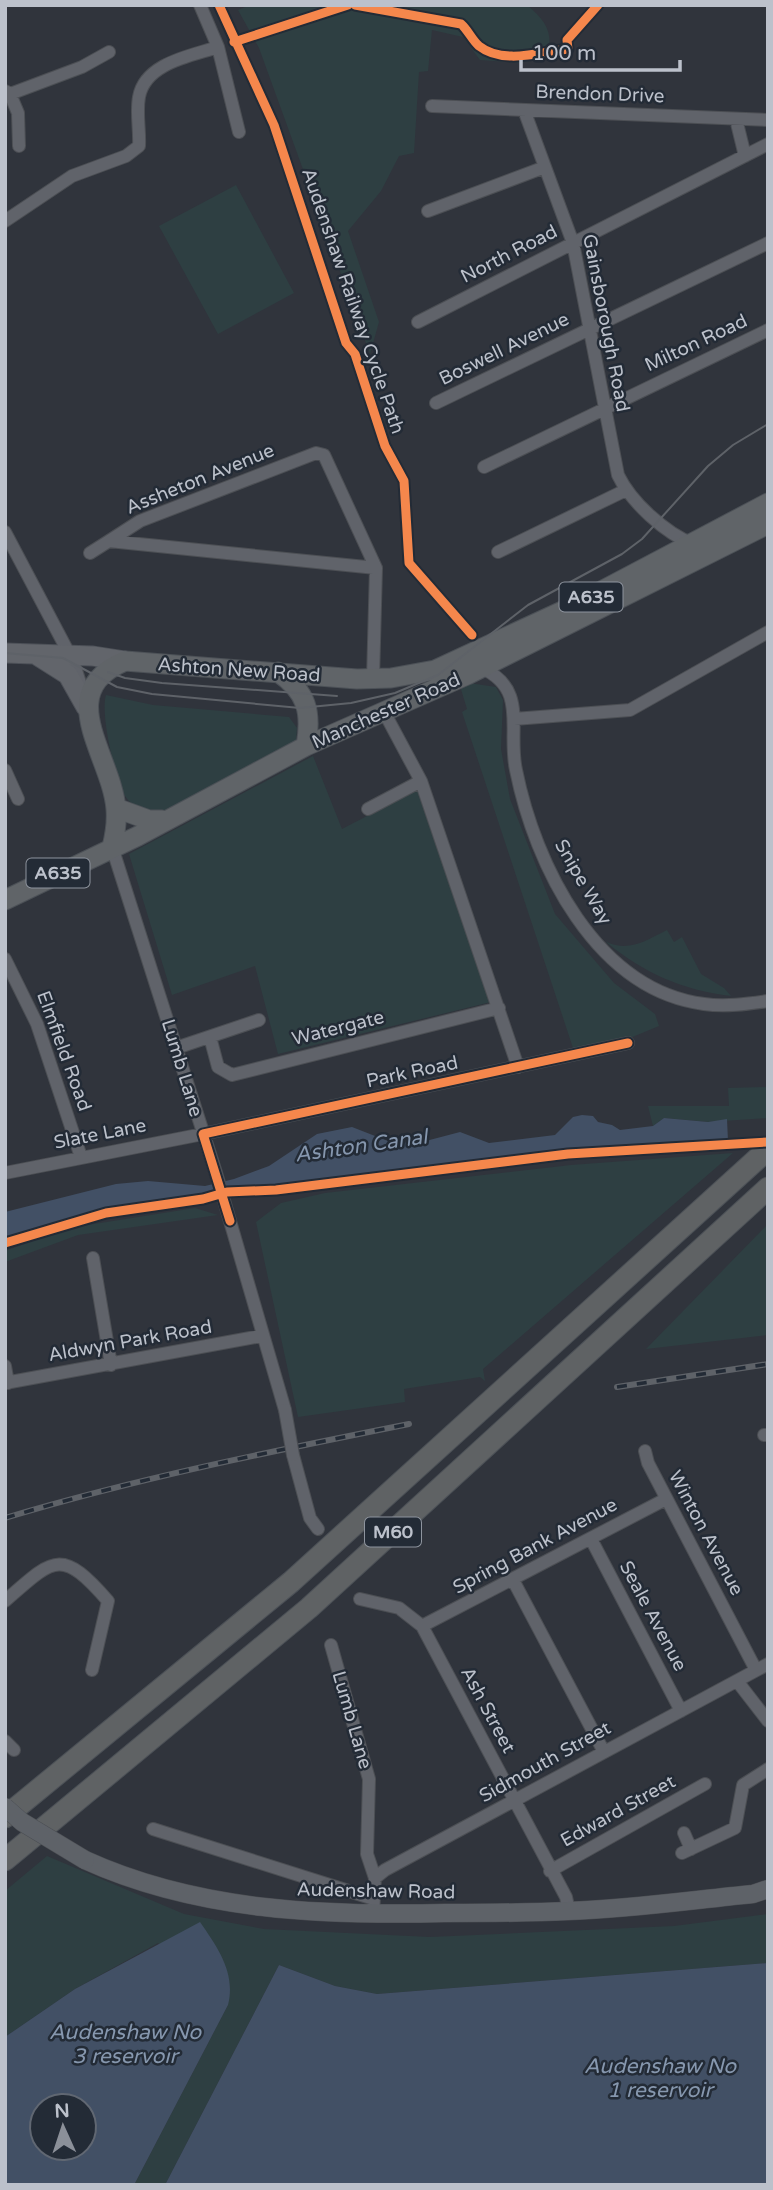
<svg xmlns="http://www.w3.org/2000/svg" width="773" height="2190" font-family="'Varela Round',sans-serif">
<rect width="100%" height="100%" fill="#30343c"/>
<!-- green -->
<path fill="#2e3f42" d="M250,5H527C547,22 553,32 548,58L519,63L480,60L463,37L432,30L428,71L419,72L414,153L399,156L381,191L348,231L379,322L370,354L259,48L238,10Z
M236,185L294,293L218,334L159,226Z
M469,683L496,687L503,700L501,749L510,799L555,914L614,983L655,1014L659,1026L630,1038L574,1051L462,712L467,709L460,686Z
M106,695L153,705L289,717L297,728L296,742L163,812C149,813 133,809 125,796C115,778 100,714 106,695Z
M313,756L342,829L417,790L491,1002L278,1054L255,966L172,995L129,854Z
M667,930L674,942L682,937L701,974L724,988L731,996C682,990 644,973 606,942C630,952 645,941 667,930Z
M768,1087V1118L708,1122L664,1118L653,1126L648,1106H729L728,1088Z
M733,1153L483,1369L485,1381L480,1377L404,1389L405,1402L298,1417L256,1222L281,1203L325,1193L571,1165Z
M195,1208L218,1215L78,1235L5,1262V1251L69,1228Z
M768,1224V1335L646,1349Z
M47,1856L184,1914L264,1929L430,1937L674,1926L768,1914V1963L377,1994L335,1986L279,1965L165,2185H134L228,2005L158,1943L75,1989L5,2037V1891Z"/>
<!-- water -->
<path fill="#425065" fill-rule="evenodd" d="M582,1115L593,1116L598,1122L612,1125L620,1130L653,1126L664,1118L708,1122L727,1119L728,1141L602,1146L234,1189L99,1211L5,1240V1212L116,1184L148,1181L205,1186L234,1179L269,1166L317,1134L352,1127L393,1143L422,1142L460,1132L489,1143L555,1135L573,1117Z
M200,1922C218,1948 236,1973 228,2005L134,2185H5V2037L75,1989ZM42,2106H84V2148H42Z
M768,1963V2185H165L279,1965L335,1986L377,1994Z"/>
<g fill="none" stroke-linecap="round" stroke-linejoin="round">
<defs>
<path id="minor" d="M200,5L218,47L239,132
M5,91L10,94L82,67L109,52
M10,94L18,113L19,146
M432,106L768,120
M524,110L573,243L618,475C631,502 665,533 693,544
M736,119L745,156
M428,211L545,167
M5,221L72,176L126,156L139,146C140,130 136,113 139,97C145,63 191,56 218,47
M418,322L768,144
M436,403L768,243
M484,467L768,330
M5,532L73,661L82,689
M498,552L626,490
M90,553L109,541
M482,668C529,690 507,729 516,770C535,865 596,990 704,1004C725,1007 747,1004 768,1001
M373,679L376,568L324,455L316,453L140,521L109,541L376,568
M383,710L421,781L518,1067
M514,719L630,710L768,632
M5,770L18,799
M368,809L421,781
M112,847L216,1173L285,1410
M5,959L37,1024L81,1157
M210,1037L218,1067L232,1075L499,1008
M176,1048L259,1020
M5,1173L203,1134L628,1043
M93,1258L111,1365
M5,1366L8,1383
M5,1383L261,1336
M764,1435H768
M645,1451L648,1463L756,1670
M293,1455L310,1518L318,1529
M591,1539L681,1711
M513,1580L604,1752
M360,1599L399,1608L422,1626L566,1897L569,1911
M5,1601C54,1558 61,1547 108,1601L92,1670
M422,1626L666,1499
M331,1645L369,1779L367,1854L375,1878
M737,1681L768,1721
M5,1741L14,1750
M153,1829L374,1899
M684,1833L691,1849
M682,1853L735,1828L743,1785L768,1769
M550,1871L705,1784
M373,1915L375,1878L385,1870L768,1664"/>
<path id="secondary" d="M85,1860C197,1911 324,1916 445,1913C486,1913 527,1913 568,1911C629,1909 692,1900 753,1894L768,1889"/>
<path id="primary" d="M5,653L93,656L125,661
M38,656L68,675L86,707"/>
<path id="trunk" d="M278,672C307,692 312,712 306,746
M116,808L149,820H162
M112,847C115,835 117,821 116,809C112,756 51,692 125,661L357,679L391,678L435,670L571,607L768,503
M5,900L138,836L306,746L467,675L768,524"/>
<path id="motorway" d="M5,1817L291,1582L768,1149
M5,1860L309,1608L768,1188"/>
</defs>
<!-- minor casing -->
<use href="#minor" stroke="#4c4f54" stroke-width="14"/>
<!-- secondary casing -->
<use href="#secondary" stroke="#4c4f54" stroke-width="19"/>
<!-- primary casing -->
<use href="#primary" stroke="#4d5158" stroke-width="21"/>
<!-- trunk casing -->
<use href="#trunk" stroke="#4c5157" stroke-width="21"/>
<!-- motorway casing -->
<use href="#motorway" stroke="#4c5157" stroke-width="23"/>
<!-- minor -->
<use href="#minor" stroke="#60636a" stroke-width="12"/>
<!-- secondary -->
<use href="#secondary" stroke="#5e6268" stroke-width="18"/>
<!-- primary -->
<use href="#primary" stroke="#62656b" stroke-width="19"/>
<!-- trunk -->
<use href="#trunk" stroke="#606468" stroke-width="19"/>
<!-- motorway -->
<use href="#motorway" stroke="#5f6264" stroke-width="21"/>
<!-- tram -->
<path stroke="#5e6268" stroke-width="2" d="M5,653L63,658L117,687L152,694L300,708L351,703L395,693L438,675L528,605L622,554L642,539L708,466L733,445L768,424
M108,672L125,678L162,683L337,696"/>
<defs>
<path id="rail" d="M617,1387L768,1364
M5,1518C138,1478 273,1451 409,1424"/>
</defs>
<!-- rail casing -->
<use href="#rail" stroke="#5e6268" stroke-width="6"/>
<!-- rail -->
<use href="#rail" stroke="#232b36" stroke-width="3.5" stroke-dasharray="10" stroke-linecap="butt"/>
<defs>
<path id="minor-bridge" d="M285,1410L293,1455"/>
<path id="secondary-bridge" d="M5,1807L22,1822L85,1860"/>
</defs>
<!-- minor-bridge casing -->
<use href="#minor-bridge" stroke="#4c4f54" stroke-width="14" stroke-linecap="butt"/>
<!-- secondary-bridge casing -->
<use href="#secondary-bridge" stroke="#4c4f54" stroke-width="19" stroke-linecap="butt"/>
<!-- minor-bridge -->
<use href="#minor-bridge" stroke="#60636a" stroke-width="12"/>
<!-- secondary-bridge -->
<use href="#secondary-bridge" stroke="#5e6268" stroke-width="18"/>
<defs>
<path id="cycleway" d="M219,5L274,125L346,343L355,354L385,446L404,481L409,563L472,635
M355,5L461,24C468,30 472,40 479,46C503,65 541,52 568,49L567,40L598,5
M234,42L348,5
M230,1221L203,1134L628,1043
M5,1243L106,1213L203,1199L227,1192L276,1190L568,1154L768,1142"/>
</defs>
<!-- cycleway casing -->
<use href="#cycleway" stroke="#232b36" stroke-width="13"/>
<!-- cycleway -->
<use href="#cycleway" stroke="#f5874c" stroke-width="9"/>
</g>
<g text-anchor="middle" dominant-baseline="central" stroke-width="5" stroke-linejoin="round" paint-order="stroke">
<!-- shield labels -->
<g fill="#232b36" stroke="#8e949e" stroke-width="2">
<rect x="559.5" y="582.5" width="63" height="29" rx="5"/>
<rect x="26.5" y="858.5" width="63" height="29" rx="5"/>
<rect x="365" y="1517.5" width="56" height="29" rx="5"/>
</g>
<g font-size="18" font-weight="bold" fill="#bcc1cb">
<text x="591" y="597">A635</text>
<text x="58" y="873">A635</text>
<text x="393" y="1532">M60</text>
</g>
<!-- street labels -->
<g font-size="19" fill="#bcc1cb" stroke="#232b36">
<text transform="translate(600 94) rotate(2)">Brendon Drive</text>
<text transform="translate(509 254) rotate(-27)">North Road</text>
<text transform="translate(353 301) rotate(71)">Audenshaw Railway Cycle Path</text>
<text transform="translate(606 323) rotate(79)">Gainsborough Road</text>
<text transform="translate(696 343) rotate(-25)">Milton Road</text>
<text transform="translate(504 349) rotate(-26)">Boswell Avenue</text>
<text transform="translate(200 479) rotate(-22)">Assheton Avenue</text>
<text transform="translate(239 670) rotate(4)">Ashton New Road</text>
<text transform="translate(386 711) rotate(-24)">Manchester Road</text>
<text transform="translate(583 882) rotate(60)">Snipe Way</text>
<text transform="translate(338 1028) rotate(-14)">Watergate</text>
<text transform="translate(64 1051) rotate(70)">Elmfield Road</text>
<text transform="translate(182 1068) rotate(73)">Lumb Lane</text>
<text transform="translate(412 1072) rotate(-12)">Park Road</text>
<text transform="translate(100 1134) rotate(-11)">Slate Lane</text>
<text transform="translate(130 1341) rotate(-10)">Aldwyn Park Road</text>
<text transform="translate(706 1533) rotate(62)">Winton Avenue</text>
<text transform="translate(535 1546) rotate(-28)">Spring Bank Avenue</text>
<text transform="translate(653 1616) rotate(62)">Seale Avenue</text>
<text transform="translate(488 1710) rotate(62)">Ash Street</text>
<text transform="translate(352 1720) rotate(74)">Lumb Lane</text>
<text transform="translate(545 1762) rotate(-29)">Sidmouth Street</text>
<text transform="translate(618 1811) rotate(-29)">Edward Street</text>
<text transform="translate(376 1891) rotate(1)">Audenshaw Road</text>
</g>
<!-- water labels -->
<g font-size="21" font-style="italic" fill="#8697ae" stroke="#232b36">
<text transform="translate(361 1146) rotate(-8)">Ashton Canal</text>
<text x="125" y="2032">Audenshaw No<tspan x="125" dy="24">3 reservoir</tspan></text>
<text x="660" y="2066">Audenshaw No<tspan x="660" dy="24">1 reservoir</tspan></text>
</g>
</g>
<!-- border -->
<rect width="773" height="2190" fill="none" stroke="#bcc1cb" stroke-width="14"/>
<!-- north arrow -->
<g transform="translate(63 2127) rotate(357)"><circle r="33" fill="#232b36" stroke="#606772" stroke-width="2"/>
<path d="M0-5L12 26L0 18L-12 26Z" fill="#8b9099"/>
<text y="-10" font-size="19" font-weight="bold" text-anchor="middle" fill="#bcc1cb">N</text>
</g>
<!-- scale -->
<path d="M521 60v10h159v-10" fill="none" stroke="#bcc1cb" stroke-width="3.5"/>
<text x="532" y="60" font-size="21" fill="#bcc1cb" stroke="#232b36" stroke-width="5" paint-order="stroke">100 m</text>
</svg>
